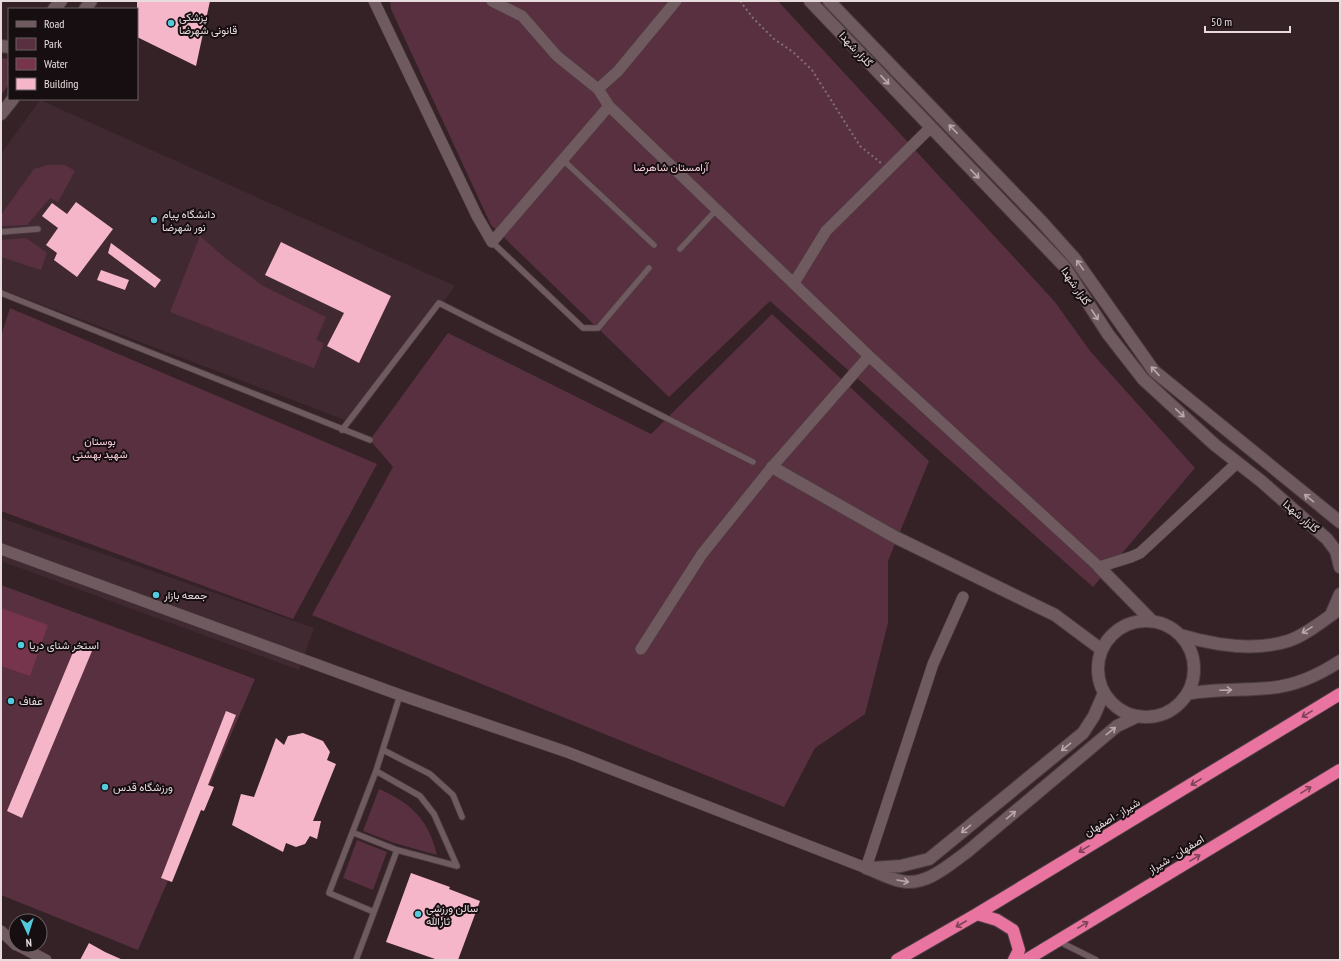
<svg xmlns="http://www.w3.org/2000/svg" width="1341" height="961" font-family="'PT Sans Narrow',Vazirmatn,sans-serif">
<rect width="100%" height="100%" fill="#342227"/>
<!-- built -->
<path fill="#412932" d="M40,100L455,286L353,423L1,289V154Z
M1,518L314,628L299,670L1,561Z"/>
<!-- green -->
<path fill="#59303f" d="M390,1H778L1055,302L1090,351L1195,468L1093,587L770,301L669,397L491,225L391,9Z
M1,58L9,59V84L1,95Z
M48,165H65L75,171L58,202L50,198L27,225L1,226V215L34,169Z
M200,236L224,257L263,286L326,317L316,340L324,343L314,368L170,312Z
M26,238L47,253L41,270L1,257V240Z
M10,308L377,464L293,619L1,511V336Z
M772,314L929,461L888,561V623L865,714L815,748L784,807L312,615L393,467L370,440L448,333L651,434Z
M1,585L255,679L138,950L1,895Z
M379,789C412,803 429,821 437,855L394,843L363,831Z
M357,840L387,852L373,890L343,878Z"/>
<!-- water -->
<path fill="#77344d" d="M1,608L48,625L30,676L1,666Z"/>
<!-- building -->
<path fill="#f6b6ca" d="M137,1H210L196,66L137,37Z
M76,202L113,229L77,277L54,260L57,253L46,245L58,228L42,216L52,203L67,214Z
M281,242L391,296L359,363L327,346L344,313L265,275Z
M111,243L161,280L155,288L108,253Z
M101,270L129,280L125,290L97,280Z
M76,645L92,651L22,818L7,811Z
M226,711L236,715L208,785L214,787L204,811L201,810L172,882L161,878Z
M303,733L323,741L330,752L327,760L336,764L313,821H321L317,839L310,836L305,844L296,847L286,843L283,852L232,825L241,794L254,797L276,738L284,745L288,736Z
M411,873L450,887L449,889L480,901L458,960H438L386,942Z
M89,943L105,952L123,960H80Z"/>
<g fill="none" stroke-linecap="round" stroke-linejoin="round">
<defs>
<path id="lane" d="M563,160L654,245
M1,232L38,229
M492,242L583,328H598L649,268
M680,249L717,209
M1,293L370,440
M342,430L439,303L753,462
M383,750L430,774L453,795L462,817
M376,771L420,796L434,814L457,866
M354,833L397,850L374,912L329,893L376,771L400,695
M397,850L457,866
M1058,941L1096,960
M356,960L374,912"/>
<path id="street" d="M374,1L477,216L492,242L609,106
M492,1L522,16L557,56L598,89L609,106L869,356L1099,567L1131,557L1140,553L1237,463
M598,89L618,71L676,1
M794,283L826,231L930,128
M1,549L400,695L567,752L866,868L933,664L963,597
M641,649L702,554L772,467L869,356
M1,931L16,945
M17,945L46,960"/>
<path id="secondary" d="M810,1L1064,266L1108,334L1143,379L1215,445L1261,481L1327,539L1336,551L1340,567
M829,1L1041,221L1075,259L1154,371L1340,522
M54,9L61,1
M85,9L91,1
M1,46L9,47
M1,114L13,99
M772,467L895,537L1055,615L1102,650
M1099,567L1152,621
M1331,615L1340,594
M1098 669a48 48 0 1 1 96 0a48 48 0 1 1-96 0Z
M1180,635C1214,645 1253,652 1288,641C1305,636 1325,619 1340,609
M1187,694C1214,688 1242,691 1269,688C1295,686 1319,675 1340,661
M866,868C878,872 889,879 901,881C925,887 949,865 967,852L1117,726L1138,716
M872,868L901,866L929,859L1083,733L1094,716L1104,693"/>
<path id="highway" d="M977,914L997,920L1013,930L1019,950L1014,960
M897,960L977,914L1340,694
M1026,960L1340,770"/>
</defs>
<!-- lane casing -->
<use href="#lane" stroke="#4c3d41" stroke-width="7"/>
<!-- street casing -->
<use href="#street" stroke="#4c3d41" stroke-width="12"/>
<!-- secondary casing -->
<use href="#secondary" stroke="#4c3d41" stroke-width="14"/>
<!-- highway casing -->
<use href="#highway" stroke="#4c3d41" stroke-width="14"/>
<!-- path -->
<path stroke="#807074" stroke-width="2" stroke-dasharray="2 3" stroke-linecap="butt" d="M740,1L753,18L774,39L793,52L812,70L860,146L881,163"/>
<!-- lane -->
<use href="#lane" stroke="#6f5a60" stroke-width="5.5"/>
<!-- street -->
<use href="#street" stroke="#6f5a60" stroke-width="11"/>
<!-- secondary -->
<use href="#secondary" stroke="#6f5a60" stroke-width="12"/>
<!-- highway -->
<use href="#highway" stroke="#e8749f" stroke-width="12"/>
</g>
<!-- one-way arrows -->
<defs><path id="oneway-shaft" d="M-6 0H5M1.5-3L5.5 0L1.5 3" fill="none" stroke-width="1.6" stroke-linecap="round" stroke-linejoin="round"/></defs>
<g stroke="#b8a7ac">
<use href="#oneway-shaft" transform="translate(885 80) rotate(47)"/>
<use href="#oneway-shaft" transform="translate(953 129) rotate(-134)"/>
<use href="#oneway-shaft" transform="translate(975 174) rotate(46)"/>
<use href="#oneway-shaft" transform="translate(1080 265) rotate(-125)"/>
<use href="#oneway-shaft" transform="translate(1095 315) rotate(57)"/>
<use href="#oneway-shaft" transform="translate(1155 371) rotate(-133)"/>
<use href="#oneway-shaft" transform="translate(1180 413) rotate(43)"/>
<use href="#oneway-shaft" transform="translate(1309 498) rotate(-141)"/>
<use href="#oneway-shaft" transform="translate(1307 630) rotate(148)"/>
<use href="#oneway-shaft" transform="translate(1226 690) rotate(-2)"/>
<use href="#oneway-shaft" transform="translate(1111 731) rotate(-38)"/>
<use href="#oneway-shaft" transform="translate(1066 747) rotate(141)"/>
<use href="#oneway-shaft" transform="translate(1011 815) rotate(-40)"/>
<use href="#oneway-shaft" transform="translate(966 829) rotate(141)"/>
<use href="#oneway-shaft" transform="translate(903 881) rotate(10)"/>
</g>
<g stroke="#7f4158">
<use href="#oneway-shaft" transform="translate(1307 714) rotate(149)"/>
<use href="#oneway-shaft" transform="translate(1196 782) rotate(149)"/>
<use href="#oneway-shaft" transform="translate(1306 790) rotate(-31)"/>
<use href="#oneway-shaft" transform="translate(1084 849) rotate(149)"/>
<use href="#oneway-shaft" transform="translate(1195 858) rotate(-31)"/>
<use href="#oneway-shaft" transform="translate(961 924) rotate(150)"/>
<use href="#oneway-shaft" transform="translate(1083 925) rotate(-31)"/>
</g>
<!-- markers -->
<g fill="#53cbdc" stroke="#160e10" stroke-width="1.5">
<circle cx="171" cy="23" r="4"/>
<circle cx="154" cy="220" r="4"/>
<circle cx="156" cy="595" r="4"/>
<circle cx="21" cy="645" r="4"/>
<circle cx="11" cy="701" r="4"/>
<circle cx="105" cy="787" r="4"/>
<circle cx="418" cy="914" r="4"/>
</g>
<g text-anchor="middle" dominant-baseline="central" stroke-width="4" stroke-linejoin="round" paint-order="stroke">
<!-- poi labels -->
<g font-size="11" fill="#e8dbde" stroke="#160e10" text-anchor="start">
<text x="179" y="17">پزشکی<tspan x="179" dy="13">قانونی شهرضا</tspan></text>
<text x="162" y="214">دانشگاه پیام<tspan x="162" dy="13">نور شهرضا</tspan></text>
<text x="164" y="595">جمعه بازار</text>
<text x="29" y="645">استخر شنای دریا</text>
<text x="19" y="701">عفاف</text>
<text x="113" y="787">ورزشگاه قدس</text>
<text x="426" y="908">سالن ورزشی<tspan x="426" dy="13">ثارالله</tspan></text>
</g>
<!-- street labels -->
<g font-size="11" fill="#e8dbde" stroke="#160e10">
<text transform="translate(856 49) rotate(47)">گلزار شهدا</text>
<text transform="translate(1076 286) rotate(56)">گلزار شهدا</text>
<text transform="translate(1301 516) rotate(41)">گلزار شهدا</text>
<text transform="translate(1112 817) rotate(-31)">شیراز - اصفهان</text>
<text transform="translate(1176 854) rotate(-31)">اصفهان - شیراز</text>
</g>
<!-- park labels -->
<g font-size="11" fill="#facfdc" stroke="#160e10">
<text x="671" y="167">آرامستان شاهرضا</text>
<text x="100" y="441">بوستان<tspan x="100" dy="13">شهید بهشتی</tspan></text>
</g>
</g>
<!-- border -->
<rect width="1341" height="961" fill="none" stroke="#e8dbde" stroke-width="4"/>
<!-- legend -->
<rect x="8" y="8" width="130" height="92" fill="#160e10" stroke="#6a6062"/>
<rect x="16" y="21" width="20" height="6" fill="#6f5a60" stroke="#6a6062"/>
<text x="44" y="28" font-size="12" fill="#e8dbde">Road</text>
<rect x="16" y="38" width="20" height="12" fill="#59303f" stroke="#6a6062"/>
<text x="44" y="48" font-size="12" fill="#e8dbde">Park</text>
<rect x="16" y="58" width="20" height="12" fill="#77344d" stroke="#6a6062"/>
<text x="44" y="68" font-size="12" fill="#e8dbde">Water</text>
<rect x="16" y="78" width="20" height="12" fill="#f6b6ca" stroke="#6a6062"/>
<text x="44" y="88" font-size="12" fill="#e8dbde">Building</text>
<!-- north arrow -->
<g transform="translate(28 933) rotate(176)"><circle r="19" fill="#160e10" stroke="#6a6062"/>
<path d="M0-3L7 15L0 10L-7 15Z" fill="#53cbdc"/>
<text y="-6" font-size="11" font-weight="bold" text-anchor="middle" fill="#e8dbde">N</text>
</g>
<!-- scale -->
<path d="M1205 26v6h85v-6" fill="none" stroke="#e8dbde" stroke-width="2"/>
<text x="1211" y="26" font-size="12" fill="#e8dbde" stroke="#160e10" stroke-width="3" paint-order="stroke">50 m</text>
</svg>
